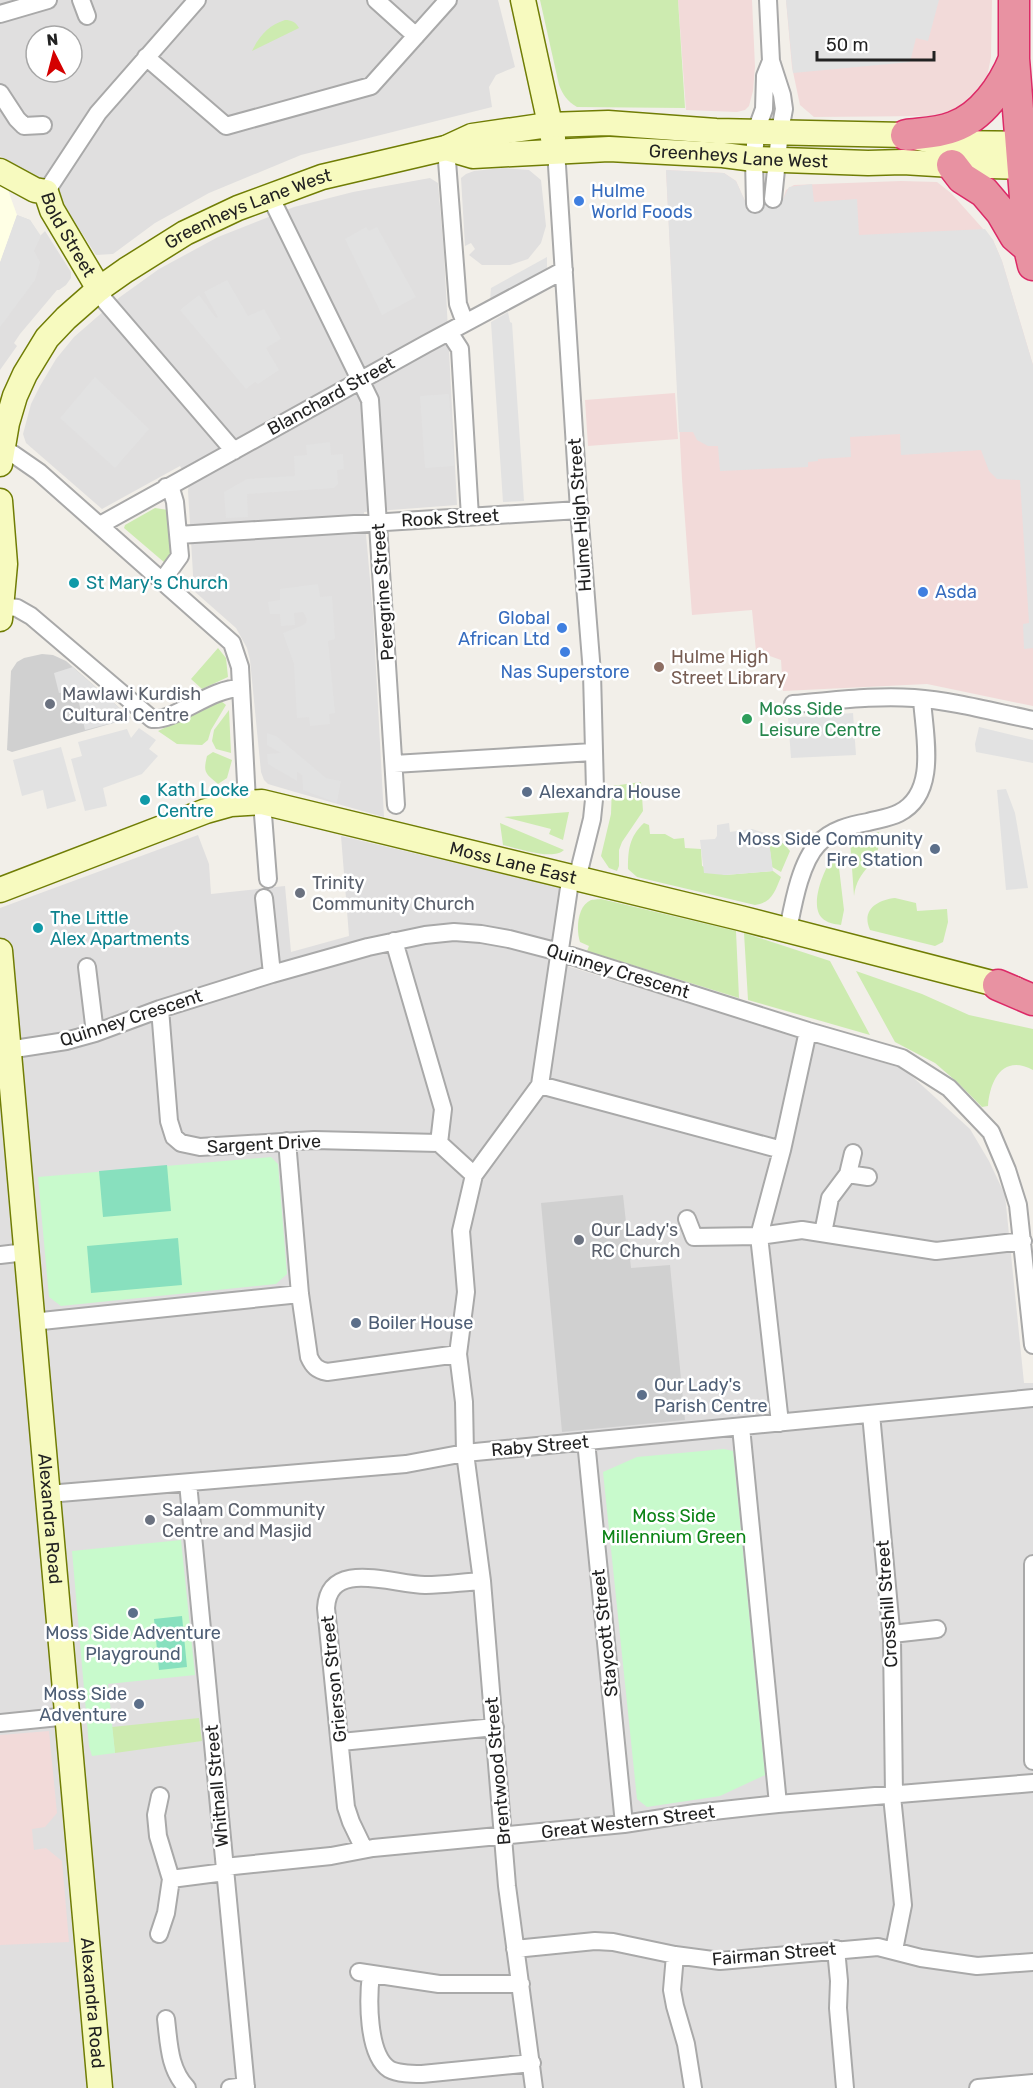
<svg xmlns="http://www.w3.org/2000/svg" width="1033" height="2088" font-family="Rubik,sans-serif">
<rect width="100%" height="100%" fill="#f2efe9"/>
<!-- residential -->
<path fill="#e0dfdf" fill-rule="evenodd" d="M0,0H498L515,67L496,75L489,87L492,107L301,155L209,193L155,223L113,254L96,255L62,202L37,177L0,156ZM36,36H72V72H36Z
M503,168L529,170L541,180L546,226L541,243L528,259L510,265H482L469,255L475,249L471,243L465,246L461,178L466,174L474,171Z
M430,178L438,183L444,253L457,505L364,512L373,613L384,817L295,792L268,784L264,780L261,772L250,660L247,648L236,628L194,591L188,491L189,481L180,466L102,509L26,443L23,434L31,404L40,386L56,359L74,337L120,297L159,269L218,237L294,207L353,192Z
M17,215L30,220L40,236L45,231L71,272V278L66,285L59,290H57L20,334L14,343L17,346L0,370V263Z
M198,835L209,864L211,894L285,886L291,952L349,936L341,836L567,889L557,963L904,1069L970,1129L989,1161L1005,1195L1024,1383H1033V2088H0V908Z"/>
<!-- commercial -->
<path fill="#f2dad9" d="M678,0H752L755,67L753,91L749,106L745,110L737,112L686,110Z
M786,0H992L991,57L987,77L972,99L945,114L929,116L814,117L800,105L792,67Z
M666,170L724,173L736,181L745,201L783,199L786,190L794,185L901,181L937,182L951,193L993,240L1002,261L1033,365V706L927,684L783,691L781,660L756,651L752,610L692,615L682,479Z
M675,393L678,439L588,446L585,400Z
M49,1731L57,1813L45,1827L32,1829L33,1840L34,1850L46,1848L62,1861L69,1942L0,1945V1735Z"/>
<!-- education -->
<path fill="#ffffe5" d="M0,186L8,190L17,215L0,262Z"/>
<!-- religious -->
<path fill="#d0d0d0" d="M42,654L53,655L66,661L131,718L12,752L7,750L11,671L17,662L24,658Z
M623,1195L631,1268L670,1265L685,1420L562,1432L541,1203Z"/>
<!-- grass -->
<path fill="#cdebb0" d="M540,0H678L685,108L577,107C567,101 563,95 559,85Z
M285,20C291,20 296,22 299,28L252,51C259,36 269,25 285,20Z
M155,508L168,510L173,556L165,563L124,528L125,525Z
M218,648L226,658L228,677L202,689L191,679Z
M221,701L226,705L211,730L208,740L202,745L177,744L158,731Z
M229,710L231,753L216,749L212,741L214,730Z
M213,752L232,760L227,778L218,784C205,773 203,773 207,756Z
M641,782L643,811L622,842L619,850V866L617,871L609,868L601,856L611,814L612,786Z
M569,812L563,840L549,834L551,829L504,817Z
M500,823L564,850C553,861 518,848 503,845Z
M644,823L649,825L650,834H665L674,839L684,838L685,848L701,849L702,866L725,875L773,871L781,877C775,891 772,903 755,905L637,877L628,869C628,850 629,837 644,823Z
M879,832C882,868 858,864 854,896L850,840Z
M768,834L784,844L790,851L781,872L772,867Z
M837,851L844,910L841,925C834,924 827,923 822,918C808,904 826,864 837,851Z
M895,898L916,903L917,911L947,909L948,922L943,942L935,946L870,930C861,910 877,900 895,898Z
M601,899L736,931L739,998L587,951L589,946L580,942C576,930 577,906 591,900C591,900 600,899 601,899Z
M744,933L830,961L870,1035L748,1000Z
M856,971L922,994L969,1015L1033,1029V1070C1003,1054 990,1080 988,1106L982,1107L957,1082L935,1063L895,1042Z
M199,1718L202,1741L115,1753L112,1727Z"/>
<!-- park -->
<path fill="#c8facc" d="M271,1157L278,1164L287,1274L276,1284L61,1306L49,1297L38,1177Z
M724,1449L733,1451L765,1775L720,1796L647,1807L637,1799L603,1472L637,1457Z
M181,1540L195,1675L108,1684L115,1753L92,1756L89,1746L72,1551Z"/>
<!-- pitch -->
<path fill="#88e0be" d="M167,1165L171,1211L103,1217L99,1171Z
M178,1238L182,1285L91,1293L87,1246Z
M182,1616L187,1667L159,1670L154,1619Z"/>
<!-- parking -->
<path fill="#e2e2e2" d="M786,0H939L928,41L916,38L910,62L793,73Z
M666,170L724,173L736,181L745,201L783,199L789,187L812,184L814,202L857,199L859,235L985,229L993,240L1002,261L1033,365V648L1024,649L1023,624L1029,623L1020,480L997,479L989,471L981,450L901,455L900,434L850,437L851,457L818,459V461L808,462V467L720,471L718,446H708L697,440L693,432H679Z
M17,215L30,220L41,236L34,251L40,262L35,280L0,327V263Z
M366,227L369,231L377,227L416,297L382,315L345,239Z
M547,257V270L490,301L491,288Z
M227,280L248,316L264,309L281,339L266,348L279,370L258,384L255,382L246,389L180,310L199,295L216,318L218,317L204,292Z
M508,312L510,322L512,323L524,501L503,502L491,322Z
M95,377L149,429L115,468L60,418Z
M449,394L454,466L425,468L420,396Z
M330,442L331,455L343,454L344,469L337,470L338,484L334,488L247,494L248,517L226,518L224,492L247,479L294,476L295,475L294,456L307,455L306,445Z
M318,584L320,597L332,596L335,639L328,641L335,713L329,714L330,724L310,726L309,717L297,718L294,664L283,633L301,626L306,623L307,619L303,612L294,613L295,625L281,626L280,614H270L268,602L280,600V589Z
M73,667L76,670L131,718L85,730L76,690L59,693L54,673Z
M853,713L856,755L791,758L788,718Z
M979,727L1033,740V763L976,752L975,744Z
M139,728L156,740L149,749L158,756L142,774L103,788L107,806L85,811L71,759L82,756L78,742L127,729L131,738Z
M267,733L276,736L326,778L341,781L337,803L303,790L302,775L297,772V781L268,764L267,754L281,753L267,745Z
M61,747L76,801L47,809L43,790L22,796L13,760Z
M1006,789L1015,813L1028,888L1006,890L997,790Z
M729,823L730,832L752,829L768,834L773,871L725,875L704,873L700,840L715,839L717,836V825Z"/>
<g fill="none" stroke-linecap="round" stroke-linejoin="round">
<defs>
<path id="street" d="M81,0L87,16
M376,0L416,36
M768,0L771,61L782,95L784,109L780,131L773,199
M0,14L48,0
M146,57L226,126L371,86L448,0
M0,93L17,119L24,126L43,125
M446,148L458,304L465,323
M46,192L98,113L197,0
M270,196L370,400L396,805
M755,204L754,159L756,131L764,109L765,76L771,61
M99,289L105,301L234,451
M449,332L460,349L470,517
M1,452L13,454L39,472L232,643L240,667L247,802
M100,525L426,344L564,270
M178,535L579,510
M162,581L180,556L175,502L172,492L166,487
M2,606L17,608L31,616L152,719C176,721 210,688 241,688
M793,704C833,701 874,695 914,698C954,701 994,712 1033,720
M394,764L593,752
M262,802L268,879
M264,898L272,974
M788,930C793,905 800,863 818,844C831,830 850,825 868,822C879,819 889,818 899,813C939,793 924,734 922,699
M394,941L443,1109L439,1143
M87,967L95,1033
M160,1009L169,1121L174,1137L181,1143L200,1147L314,1140L439,1143L474,1175
M8,1050L66,1041L95,1033L160,1009L272,974L368,947L425,935L454,932L481,934L509,939L559,952L808,1031L902,1058L949,1088L991,1132L1007,1170L1018,1205L1033,1345
M540,1085L782,1150
M287,1141L300,1294L309,1357C313,1366 317,1370 327,1372L458,1354
M848,1174L868,1177
M687,1219L694,1237L759,1236L802,1230L936,1251L1023,1241
M823,1233L830,1198L848,1174L853,1153
M0,1255L26,1252
M32,1322L300,1294
M871,1414L892,1640L894,1795
M780,1423L759,1236L782,1150L808,1031
M741,1427L778,1804
M586,1441L624,1824
M188,1483L246,2088
M48,1494L406,1464L465,1453L1033,1398
M1033,1564V1761
M892,1634L937,1629
M0,1723L69,1716
M341,1742L495,1727
M892,1796L903,1905L894,1950
M364,1849L351,1822L346,1807L326,1608C329,1557 396,1586 426,1585C444,1585 463,1582 482,1581
M224,1867L331,1856L373,1848L624,1824L695,1813L778,1804L1033,1783
M171,1879L225,1872
M159,1934L166,1913L171,1879L158,1836L156,1815L160,1796
M515,1949L595,1941L613,1942L675,1955L720,1961L878,1947L921,1958L977,1966L1033,1962
M836,1949L839,1981L838,2008L845,2088
M675,1955L672,1990L675,2006L686,2044L693,2088
M359,1972L439,1984H521
M371,1974C368,1998 367,2054 389,2069C398,2074 412,2074 422,2074L532,2063
M166,2019C169,2044 169,2069 187,2088
M230,2088L246,2086
M534,2088L507,1886L482,1581L465,1453L464,1402L458,1354L466,1292L461,1231L474,1175L540,1085L569,888L580,867L592,819L595,790L592,673L579,510L556,150
M978,2088L1033,2083"/>
<g id="secondary">
<path d="M523,0L553,138"/>
<path id="s1" d="M446,148L473,156L609,149L723,155L754,159L868,163L903,162L952,165L1033,167"/>
<path id="s2" d="M0,171L35,190L46,192L52,210L99,289"/>
<path id="s3" d="M0,464L7,423L15,396L25,374L47,338L66,318L99,289L126,270L185,233L238,208L322,177L446,148L472,136L548,125L608,123L716,131L906,135L941,143L1033,144"/>
<path d="M0,501L5,564L0,619"/>
<path id="s4" d="M0,890L206,811L231,804L262,802L740,918L1015,989"/>
<path id="s5" d="M0,951L100,2088"/>
</g>
<path id="highway" d="M1014,0V59L1029,248L1033,265
M906,135C921,133 938,133 953,127C982,117 1003,86 1014,59
M952,165L962,178L984,192L1001,212L1015,236L1029,248
M998,985L1033,1000"/>
</defs>
<!-- street casing -->
<use href="#street" stroke="#a9a9a9" stroke-width="20"/>
<!-- secondary casing -->
<use href="#secondary" stroke="#707d05" stroke-width="27"/>
<!-- highway casing -->
<use href="#highway" stroke="#dc2a67" stroke-width="33"/>
<!-- street -->
<use href="#street" stroke="#fff" stroke-width="16"/>
<!-- secondary -->
<use href="#secondary" stroke="#f7fabf" stroke-width="24"/>
<!-- highway -->
<use href="#highway" stroke="#e892a2" stroke-width="30"/>
</g>
<!-- markers -->
<g fill="#3f7fe0" stroke="#fff" stroke-width="2">
<circle cx="579" cy="201" r="6"/>
<circle cx="923" cy="592" r="6"/>
<circle cx="562" cy="628" r="6"/>
<circle cx="565" cy="652" r="6"/>
</g>
<g fill="#0f9aa8" stroke="#fff" stroke-width="2">
<circle cx="74" cy="583" r="6"/>
<circle cx="145" cy="800" r="6"/>
<circle cx="38" cy="928" r="6"/>
</g>
<circle fill="#8d6e63" stroke="#fff" stroke-width="2" cx="659" cy="667" r="6"/>
<g fill="#6b7280" stroke="#fff" stroke-width="2">
<circle cx="50" cy="704" r="6"/>
<circle cx="300" cy="893" r="6"/>
<circle cx="579" cy="1240" r="6"/>
<circle cx="150" cy="1520" r="6"/>
</g>
<circle fill="#2e9e5b" stroke="#fff" stroke-width="2" cx="747" cy="719" r="6"/>
<g fill="#5c6f8a" stroke="#fff" stroke-width="2">
<circle cx="527" cy="792" r="6"/>
<circle cx="935" cy="849" r="6"/>
<circle cx="356" cy="1323" r="6"/>
<circle cx="642" cy="1395" r="6"/>
<circle cx="133" cy="1613" r="6"/>
<circle cx="139" cy="1704" r="6"/>
</g>
<g text-anchor="middle" dominant-baseline="central" stroke-width="5" stroke-linejoin="round" paint-order="stroke">
<!-- street labels -->
<g font-size="18" fill="#222" stroke="#fff">
<text stroke="none"><textPath href="#s1" startOffset="294">Greenheys Lane West</textPath></text>
<text stroke="none"><textPath href="#s3" startOffset="378">Greenheys Lane West</textPath></text>
<text stroke="none"><textPath href="#s2" startOffset="99">Bold Street</textPath></text>
<text transform="translate(331 396) rotate(-29)">Blanchard Street</text>
<text transform="translate(580 515) rotate(-94)">Hulme High Street</text>
<text transform="translate(450 518) rotate(-3)">Rook Street</text>
<text transform="translate(383 592) rotate(-94)">Peregrine Street</text>
<text stroke="none"><textPath href="#s4" startOffset="536">Moss Lane East</textPath></text>
<text transform="translate(618 971) rotate(17)">Quinney Crescent</text>
<text transform="translate(131 1018) rotate(-18)">Quinney Crescent</text>
<text transform="translate(264 1144) rotate(-3)">Sargent Drive</text>
<text transform="translate(540 1446) rotate(-5)">Raby Street</text>
<text stroke="none"><textPath href="#s5" startOffset="570">Alexandra Road</textPath></text>
<text transform="translate(887 1604) rotate(-94)">Crosshill Street</text>
<text transform="translate(605 1633) rotate(-96)">Staycott Street</text>
<text transform="translate(334 1679) rotate(-96)">Grierson Street</text>
<text transform="translate(498 1771) rotate(-95)">Brentwood Street</text>
<text transform="translate(217 1786) rotate(-95)">Whitnall Street</text>
<text transform="translate(628 1822) rotate(-7)">Great Western Street</text>
<text transform="translate(774 1954) rotate(-5)">Fairman Street</text>
<text stroke="none"><textPath href="#s5" startOffset="1056">Alexandra Road</textPath></text>
</g>
<!-- shop labels -->
<g font-size="18" fill="#366cbe" stroke="#fff" text-anchor="start">
<text x="591" y="191">Hulme<tspan x="591" dy="21">World Foods</tspan></text>
<text x="935" y="592">Asda</text>
<text x="550" y="618" text-anchor="end">Global<tspan x="550" dy="21">African Ltd</tspan></text>
<text x="565" y="672" text-anchor="middle">Nas Superstore</text>
</g>
<!-- culture labels -->
<g font-size="18" fill="#0d838f" stroke="#fff" text-anchor="start">
<text x="86" y="583">St Mary's Church</text>
<text x="157" y="790">Kath Locke<tspan x="157" dy="21">Centre</tspan></text>
<text x="50" y="918">The Little<tspan x="50" dy="21">Alex Apartments</tspan></text>
</g>
<!-- education labels -->
<g font-size="18" fill="#785e54" stroke="#fff" text-anchor="start">
<text x="671" y="657">Hulme High<tspan x="671" dy="21">Street Library</tspan></text>
</g>
<!-- worship labels -->
<g font-size="18" fill="#5b616d" stroke="#fff" text-anchor="start">
<text x="62" y="694">Mawlawi Kurdish<tspan x="62" dy="21">Cultural Centre</tspan></text>
<text x="312" y="883">Trinity<tspan x="312" dy="21">Community Church</tspan></text>
<text x="591" y="1230">Our Lady's<tspan x="591" dy="21">RC Church</tspan></text>
<text x="162" y="1510">Salaam Community<tspan x="162" dy="21">Centre and Masjid</tspan></text>
</g>
<!-- leisure labels -->
<g font-size="18" fill="#27864d" stroke="#fff" text-anchor="start">
<text x="759" y="709">Moss Side<tspan x="759" dy="21">Leisure Centre</tspan></text>
</g>
<!-- service labels -->
<g font-size="18" fill="#4e5e75" stroke="#fff" text-anchor="start">
<text x="539" y="792">Alexandra House</text>
<text x="923" y="839" text-anchor="end">Moss Side Community<tspan x="923" dy="21">Fire Station</tspan></text>
<text x="368" y="1323">Boiler House</text>
<text x="654" y="1385">Our Lady's<tspan x="654" dy="21">Parish Centre</tspan></text>
<text x="133" y="1633" text-anchor="middle">Moss Side Adventure<tspan x="133" dy="21">Playground</tspan></text>
<text x="127" y="1694" text-anchor="end">Moss Side<tspan x="127" dy="21">Adventure</tspan></text>
</g>
<!-- park labels -->
<g font-size="18" fill="#0c8416" stroke="#fff">
<text x="674" y="1516">Moss Side<tspan x="674" dy="21">Millennium Green</tspan></text>
</g>
</g>
<!-- north arrow -->
<g transform="translate(54 54) rotate(354)"><circle r="28" fill="#ffffff" stroke="#a7a7a7" stroke-width="1.5"/>
<path d="M0-4.5L10 22L0 15L-10 22Z" fill="#d40000"/>
<text y="-9" font-size="16" font-weight="bold" text-anchor="middle" fill="#222222">N</text>
</g>
<!-- scale -->
<path d="M817 51v9h117v-9" fill="none" stroke="#222222" stroke-width="3"/>
<text x="826" y="51" font-size="18" fill="#222222" stroke="#ffffff" stroke-width="4.5" paint-order="stroke">50 m</text>
</svg>
